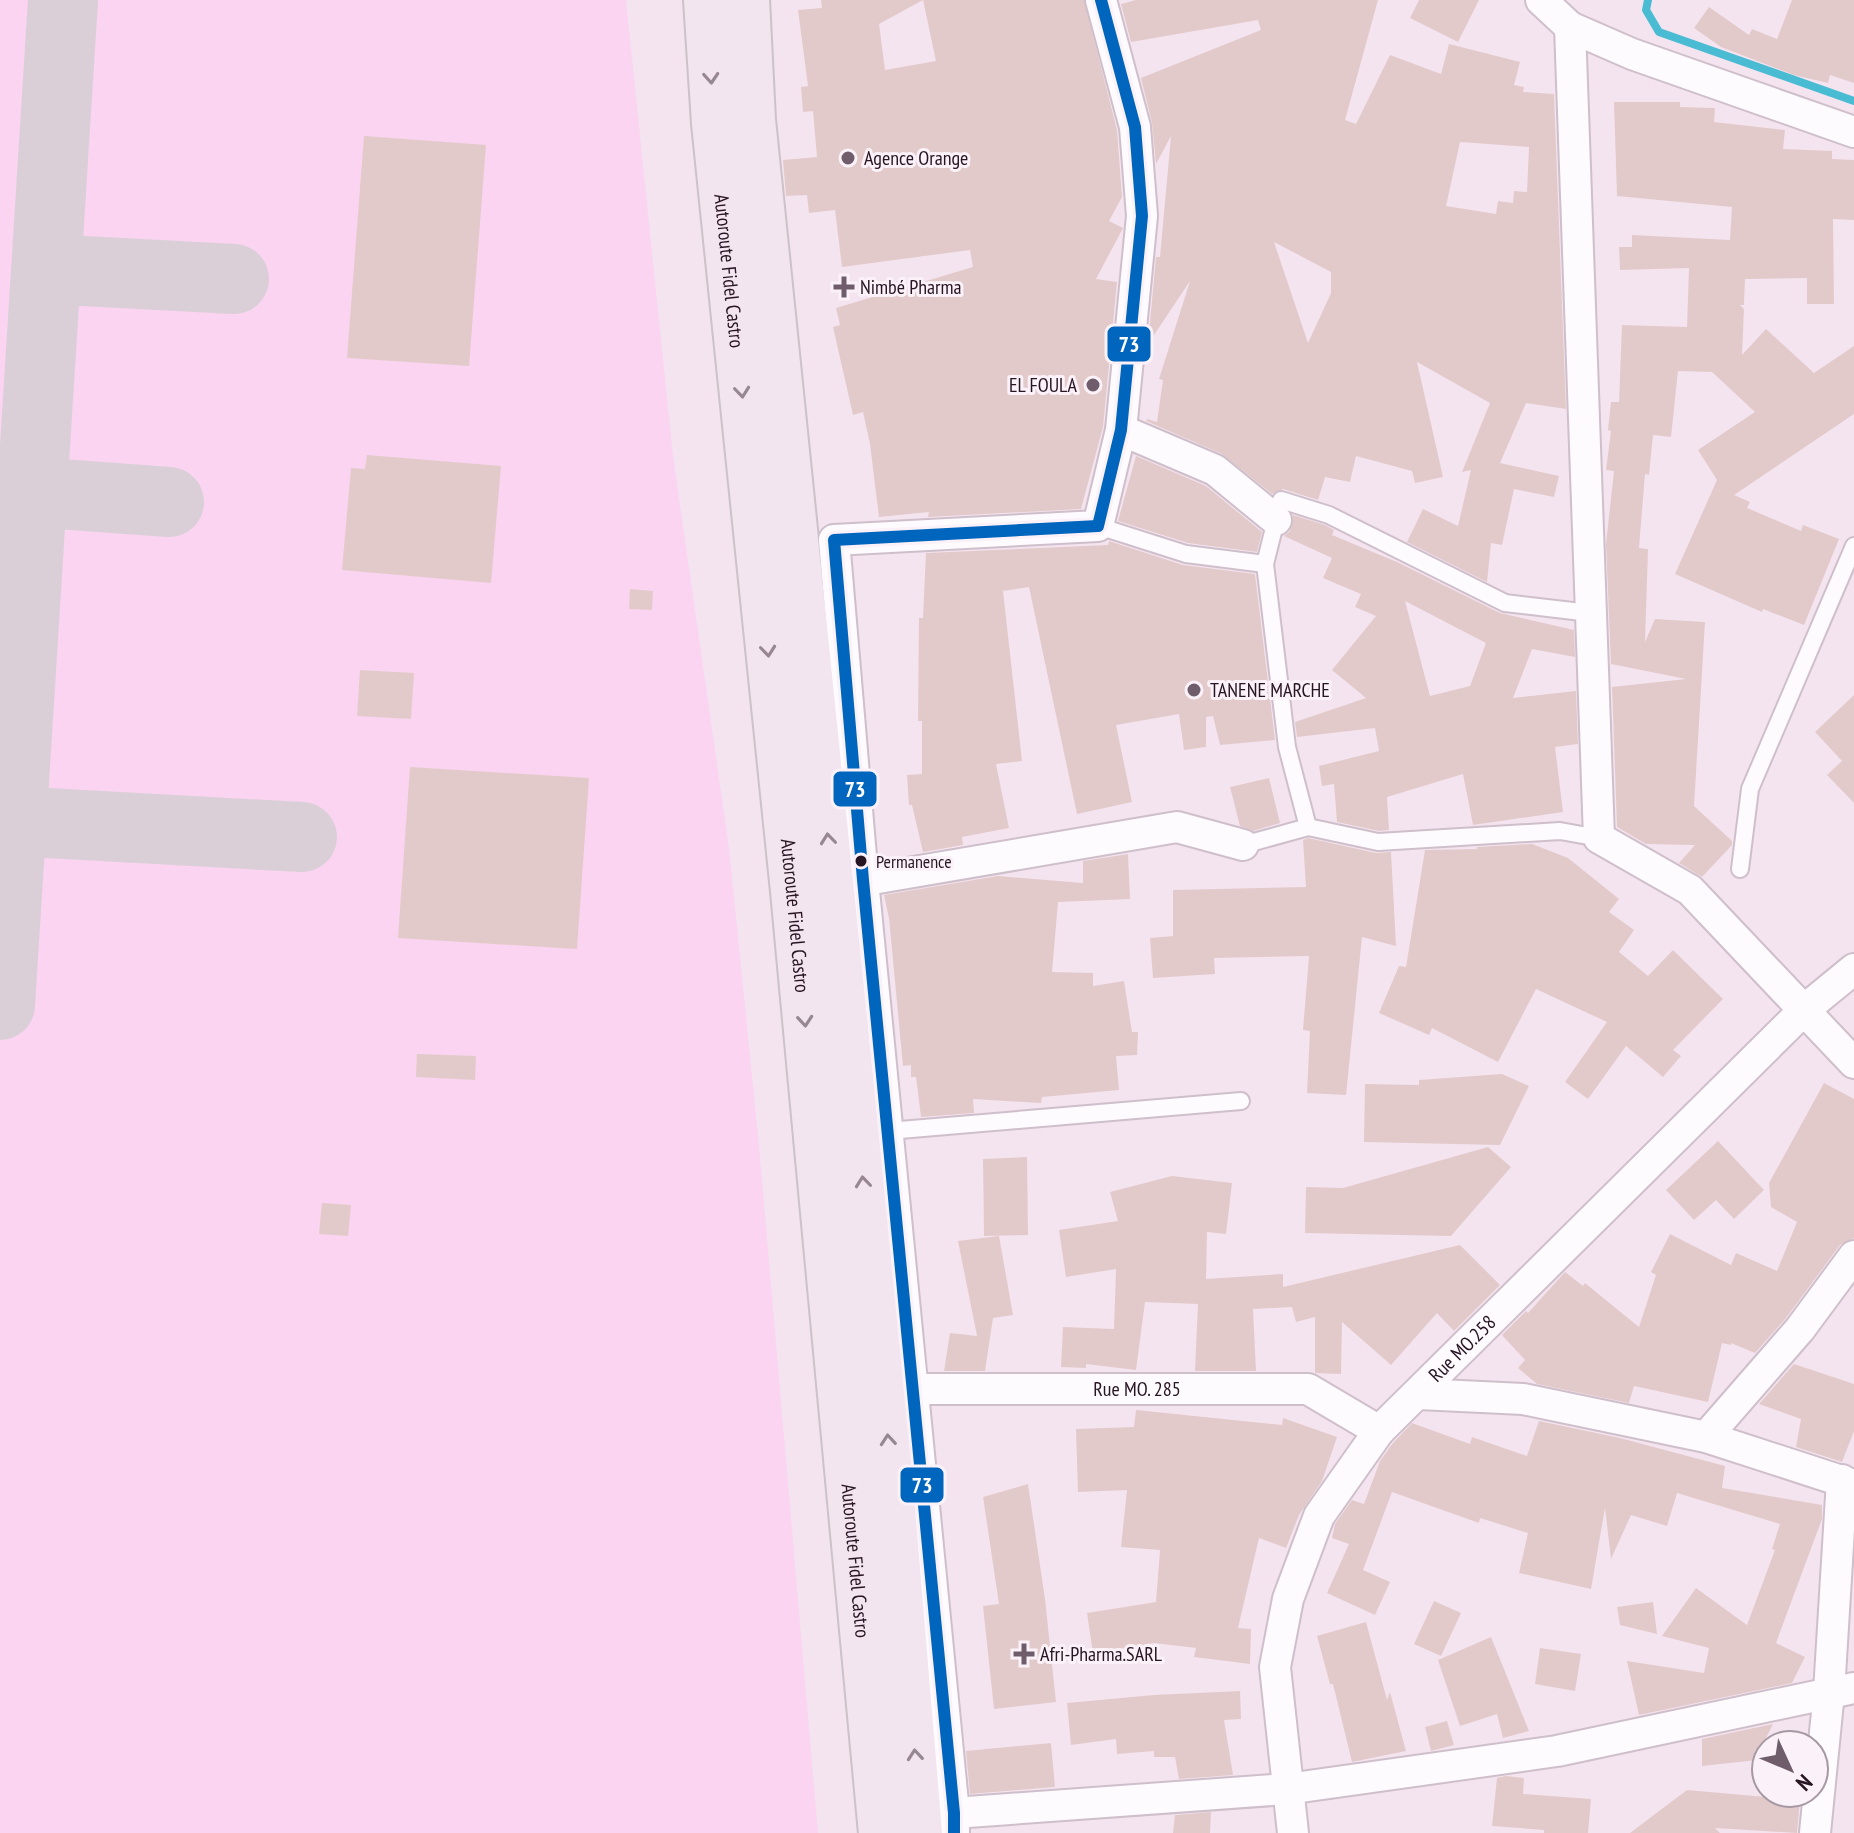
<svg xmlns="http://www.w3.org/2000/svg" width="1854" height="1833" font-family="'PT Sans Narrow',sans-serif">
<rect width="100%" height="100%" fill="#f4e4f0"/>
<!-- built -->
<path fill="#fad4f0" d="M0,0H626L673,456L729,848L759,1145L818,1833H0Z"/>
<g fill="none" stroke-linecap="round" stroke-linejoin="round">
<!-- stream -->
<path stroke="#49bbd2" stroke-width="8" d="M1648,0L1646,10L1659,32L1854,101"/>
<!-- taxiway -->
<path stroke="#dacfd7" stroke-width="70" d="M46,269L234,279
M32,492L169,502
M11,821L302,837
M0,1005L63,0"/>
</g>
<!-- building -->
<path fill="#e3caca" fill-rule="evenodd" d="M821,0H1084L1117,130L1122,197L1109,221L1123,228L1096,279L1117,282L1103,427L1081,509L928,517L929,512L879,517L870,444L863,412L853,415L833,327L840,325L836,308L973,267L970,250L842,267L835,210L809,213L807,195L786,196L783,160L817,157L813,111L803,112L801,87L808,86L798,10L822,8ZM923,0L936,61L885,70L879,24Z
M1136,0H1378L1345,120L1356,124L1390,55L1441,74L1449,44L1520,62L1514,85L1524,87L1523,92L1554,94L1566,409L1526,403L1500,463L1559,476L1554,497L1514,489L1502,545L1491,543L1487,582L1407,542L1423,509L1458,526L1471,470L1462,472L1490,403L1417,362L1443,477L1415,483L1412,471L1356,456L1350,482L1325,477L1318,500L1283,489L1272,494L1222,454L1146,421L1147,419L1157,422L1163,380L1159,379L1190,281L1148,344L1156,257H1160L1171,136L1156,164L1152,123L1141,78L1261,30L1258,20L1131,42L1121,4ZM1460,142L1529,147L1527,192L1514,191L1513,203L1498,201L1496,214L1446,206ZM1274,242L1331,272V293L1308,343Z
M1419,0H1479L1458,42L1410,18Z
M1792,0H1854V83L1830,75L1828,83L1794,75L1721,47L1694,28L1709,7L1749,35L1752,29L1777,39Z
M1614,102H1680V107L1715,108L1714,122L1785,130L1783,149L1832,151V159L1854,160V220L1833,219L1834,304H1807V278L1745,279L1744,305H1740L1744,309L1742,355L1766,329L1814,373L1854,346V414L1734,495L1750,502L1747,508L1801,531L1803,525L1839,539L1804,625L1763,609L1762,612L1675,574L1717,480L1698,450L1755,412L1712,372L1678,371L1671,437L1653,435L1649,475L1645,474L1639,548L1648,549L1645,642L1655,619L1705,622L1694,806L1732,841V845L1702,877L1679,863L1695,845L1646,844L1617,827L1612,687L1686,679L1611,664L1606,544L1614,471L1606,470L1611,431L1608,430L1611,402H1619L1622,325L1687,327L1689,268L1620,270L1619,247H1632V235L1730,240L1732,207L1617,196Z
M364,136L486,145L469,366L347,358Z
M367,455L501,466L491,583L342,570L351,468L365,469Z
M1136,456L1206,486L1262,532L1257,552L1188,543L1118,521Z
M1293,515L1325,525L1334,530L1332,535L1397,562L1500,613L1574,630L1575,657L1532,649L1513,698L1576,691L1578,744L1555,747L1563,812L1473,825L1463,774L1387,797L1389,830L1379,831L1337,822L1334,784L1322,786L1319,766L1379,751L1375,728L1297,737L1295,722L1366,698L1332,670L1376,616L1355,607L1361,594L1323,578L1332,558L1284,536L1290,531ZM1405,601L1486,643L1470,686L1430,696Z
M1109,541L1183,565L1255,574L1275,740L1220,745L1213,716L1206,717V747L1184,750L1179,714L1116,725L1132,802L1077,814L1029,587L1003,591L1022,761L996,764L1009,828L962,837L963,845L923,852L912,805H909L907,775L922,774V721H918L919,618H923L926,553L1108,545Z
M630,589L653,591L652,610L629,609Z
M360,670L414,673L411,719L357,716Z
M1854,695V803L1827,775L1842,761L1815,732Z
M410,767L589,778L577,949L398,938Z
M1269,778L1280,823L1253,831L1240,826L1230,787Z
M1308,838L1376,853L1391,852L1396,946L1362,937L1346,1095L1307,1093L1310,1031L1303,1030L1309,956L1214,958L1215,974L1153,978L1150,938L1173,936V890L1306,887L1303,840Z
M1532,844L1568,858L1619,899L1609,912L1634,930L1619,952L1648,976L1673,950L1723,999L1673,1050L1681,1056L1663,1077L1626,1046L1588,1099L1565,1082L1607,1022L1536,989L1498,1062L1432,1028L1429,1035L1379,1013L1399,966L1406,967L1425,850L1477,849V847Z
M1128,854L1130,899L1058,902L1052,972L1093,973V986L1124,981L1132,1032H1138L1137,1055L1116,1056L1119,1090L1042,1097L1041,1103L973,1099L974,1113L921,1117L916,1077H911V1065L903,1066L889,918L884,895L998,876L1083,883V861Z
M417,1054L476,1056L475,1080L416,1077Z
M1502,1074L1529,1086L1500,1145L1364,1142L1365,1084L1419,1085V1080Z
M1824,1083L1854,1099V1238L1840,1245L1786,1318L1755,1353L1731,1343V1345L1722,1343L1708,1402L1634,1386L1629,1403L1537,1384L1518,1368L1525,1360L1502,1335L1526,1311L1528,1313L1565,1272L1583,1286L1585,1283L1639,1327L1656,1275L1651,1272L1670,1234L1731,1265L1736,1253L1777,1271L1797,1222L1771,1207L1769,1183Z
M1718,1141L1764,1190L1734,1219L1716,1200L1694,1220L1666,1190Z
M1488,1147L1511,1167L1451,1236L1305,1233L1306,1187L1343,1188Z
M1027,1157L1028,1235L984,1236L983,1159Z
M1172,1176L1232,1183L1226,1234L1207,1232L1206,1279L1283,1274V1287L1460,1245L1500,1285L1454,1331L1437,1313L1391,1365L1342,1322L1341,1374L1315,1373V1317L1296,1322L1292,1307L1253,1309L1256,1371H1195L1198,1304L1145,1302L1136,1370L1086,1364V1368L1061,1367L1063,1327L1114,1329L1116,1269L1066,1277L1059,1230L1118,1221L1110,1192Z
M322,1203L351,1205L348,1236L319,1234Z
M999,1236L1013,1315L993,1318L985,1371H944L950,1333L977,1336L958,1241Z
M1794,1364L1854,1384V1431L1842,1462L1796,1447L1801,1419L1759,1404Z
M1136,1410L1282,1425L1283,1418L1337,1437L1322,1481L1299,1515L1286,1548L1259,1538L1238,1628L1251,1629L1250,1664L1194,1657L1196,1648L1154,1643L1093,1653L1087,1613L1156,1602L1160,1550L1121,1547L1127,1490L1078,1492L1076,1429L1134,1427Z
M1539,1421L1620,1438L1725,1466L1722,1488L1822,1505V1519L1776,1643L1805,1657L1792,1683L1639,1715L1627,1661L1704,1673L1709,1648L1662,1636L1696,1588L1747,1625L1775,1550L1772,1549L1780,1524L1677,1493L1667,1526L1631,1515L1611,1559L1605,1508L1591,1589L1519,1573L1528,1533L1480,1518L1479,1523L1392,1492L1363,1570L1390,1582L1375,1615L1327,1593L1349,1544L1332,1538L1335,1524L1352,1500L1364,1504L1380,1461L1393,1443L1412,1423L1470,1444L1472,1437L1527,1456Z
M1028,1484L1045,1599L1056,1702L994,1709L983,1606L999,1604L983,1497Z
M1434,1601L1461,1613L1441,1656L1414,1644Z
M1653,1602L1657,1634L1620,1625L1617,1607Z
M1366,1622L1387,1700L1390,1692L1406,1751L1352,1762L1333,1684H1330L1317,1636Z
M1491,1637L1529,1731L1503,1738L1497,1714L1460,1726L1438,1660Z
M1540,1648L1581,1654L1575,1691L1535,1684Z
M1240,1691L1241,1719L1224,1720L1233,1775L1179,1779L1175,1757H1154V1751L1117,1754L1116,1739L1071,1745L1067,1703L1154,1695Z
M1447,1721L1454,1745L1431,1751L1425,1727Z
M1773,1724L1766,1738V1759L1702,1766V1739Z
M1051,1743L1055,1787L970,1794L966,1751Z
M1506,1776L1524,1778L1523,1794L1591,1799L1588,1833H1544V1830L1492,1826L1497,1778Z
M1687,1790L1800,1800L1797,1833L1715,1828L1720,1833H1630Z
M1211,1812L1210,1833H1173L1175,1815Z"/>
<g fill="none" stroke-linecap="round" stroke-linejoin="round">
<defs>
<path id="lane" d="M1098,526L1186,554L1265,564L1287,747L1308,827
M1265,564L1281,500L1329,515L1505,603L1590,613
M1243,845L1308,827L1378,842L1560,831L1599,838
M1740,869L1750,789L1854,546
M888,1131L1241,1101"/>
<g id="street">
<path d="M1541,0L1570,27L1632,54L1854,132"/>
<path d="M1570,27L1599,838L1690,890L1854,1063"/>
<path d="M1121,430L1215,470L1276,520"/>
<path d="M843,884L1177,827L1243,845"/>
<path id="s1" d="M893,1389H1308L1379,1431"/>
<path d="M1419,1394L1523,1399L1706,1437L1854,1485"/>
<path d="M1706,1437L1800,1329L1854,1256"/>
<path d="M954,1813L1287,1789L1557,1751L1854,1688"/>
<path d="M954,1833V1813L863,880L834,540L1098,526L1121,430L1142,216L1135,127L1101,0"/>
<path id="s2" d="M1293,1833L1275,1667L1288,1599L1319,1516L1379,1431L1804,1010L1854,969"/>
<path d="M1815,1833L1829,1692L1842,1480"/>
</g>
<g id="highway">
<path id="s3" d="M706,0L714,123L793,891L881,1833"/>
<path d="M747,0L753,120L883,1389L920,1833"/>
</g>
</defs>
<!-- lane casing -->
<use href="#lane" stroke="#cfbfcb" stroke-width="20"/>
<!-- street casing -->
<use href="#street" stroke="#cfbfcb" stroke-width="34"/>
<!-- highway casing -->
<use href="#highway" stroke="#ccc2c9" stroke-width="48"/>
<!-- lane -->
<use href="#lane" stroke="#fdfbfd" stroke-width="16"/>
<!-- street -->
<use href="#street" stroke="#fdfbfd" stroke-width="30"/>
<!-- highway -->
<use href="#highway" stroke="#f2e5ef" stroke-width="44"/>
<defs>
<path id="bus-1" d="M954,1833V1813L863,880L834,540L1098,526L1121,430L1142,216L1135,127L1101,0"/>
</defs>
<!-- bus-1 casing -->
<use href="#bus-1" stroke="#fbf1f8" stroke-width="18"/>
<!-- bus-1 -->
<use href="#bus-1" stroke="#0065bd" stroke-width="12"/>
</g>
<!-- one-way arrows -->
<defs><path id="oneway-chevron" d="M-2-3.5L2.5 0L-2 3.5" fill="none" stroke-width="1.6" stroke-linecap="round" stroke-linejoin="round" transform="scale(2)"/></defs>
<g stroke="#978793">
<use href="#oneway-chevron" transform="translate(711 78) rotate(86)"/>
<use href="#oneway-chevron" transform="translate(742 392) rotate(84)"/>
<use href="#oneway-chevron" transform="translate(768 651) rotate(84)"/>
<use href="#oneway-chevron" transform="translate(828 839) rotate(-96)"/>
<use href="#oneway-chevron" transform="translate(805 1021) rotate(85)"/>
<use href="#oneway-chevron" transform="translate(863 1182) rotate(-96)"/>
<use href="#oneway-chevron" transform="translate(888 1440) rotate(-95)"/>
<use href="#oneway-chevron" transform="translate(915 1755) rotate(-95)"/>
</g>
<!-- markers -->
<g fill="#6f5d6b" stroke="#fbf1f8" stroke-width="3">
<circle cx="848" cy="158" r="8"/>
<path d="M840 275h8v8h8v8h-8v8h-8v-8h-8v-8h8z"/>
<circle cx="1093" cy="385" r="8"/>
<circle cx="1194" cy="690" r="8"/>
<path d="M1020 1642h8v8h8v8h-8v8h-8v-8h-8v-8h8z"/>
</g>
<circle fill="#271523" stroke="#fbf1f8" stroke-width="3" cx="861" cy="861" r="7"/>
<g text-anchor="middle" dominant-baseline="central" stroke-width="6" stroke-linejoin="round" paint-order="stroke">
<!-- bus labels -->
<g font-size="18" fill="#271523" stroke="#fbf1f8" text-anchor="start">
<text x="876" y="861">Permanence</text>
</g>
<!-- poi labels -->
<g font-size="20" fill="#271523" stroke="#fbf1f8" text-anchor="start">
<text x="864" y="158">Agence Orange</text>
<text x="860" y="287">Nimbé Pharma</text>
<text x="1077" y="385" text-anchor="end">EL FOULA</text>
<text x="1210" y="690">TANENE MARCHE</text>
<text x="1040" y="1654">Afri-Pharma.SARL</text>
</g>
<!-- street labels -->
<g font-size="20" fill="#271523" stroke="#fbf1f8">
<text stroke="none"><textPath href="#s3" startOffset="272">Autoroute Fidel Castro</textPath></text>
<text stroke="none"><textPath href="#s3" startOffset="920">Autoroute Fidel Castro</textPath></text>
<text stroke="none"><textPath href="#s2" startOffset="546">Rue MO.258</textPath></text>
<text stroke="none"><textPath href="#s1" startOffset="244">Rue MO. 285</textPath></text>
<text stroke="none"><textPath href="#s3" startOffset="1568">Autoroute Fidel Castro</textPath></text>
</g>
</g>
<g stroke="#fbf1f8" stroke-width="3">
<rect x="1106" y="325" width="46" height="38" rx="8" fill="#0065bd"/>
<rect x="832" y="770" width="46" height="38" rx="8" fill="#0065bd"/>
<rect x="899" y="1466" width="46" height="38" rx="8" fill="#0065bd"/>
</g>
<g font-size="22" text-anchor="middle" font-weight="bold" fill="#fff">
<text x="1129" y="352">73</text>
<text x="855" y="797">73</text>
<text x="922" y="1493">73</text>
</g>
<!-- north arrow -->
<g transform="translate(1790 1769) rotate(134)"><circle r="38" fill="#fbf1f8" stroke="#a699a3" stroke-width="2"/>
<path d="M0-6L14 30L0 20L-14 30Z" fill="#6f5d6b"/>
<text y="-12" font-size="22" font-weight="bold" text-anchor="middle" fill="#271523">N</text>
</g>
</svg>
